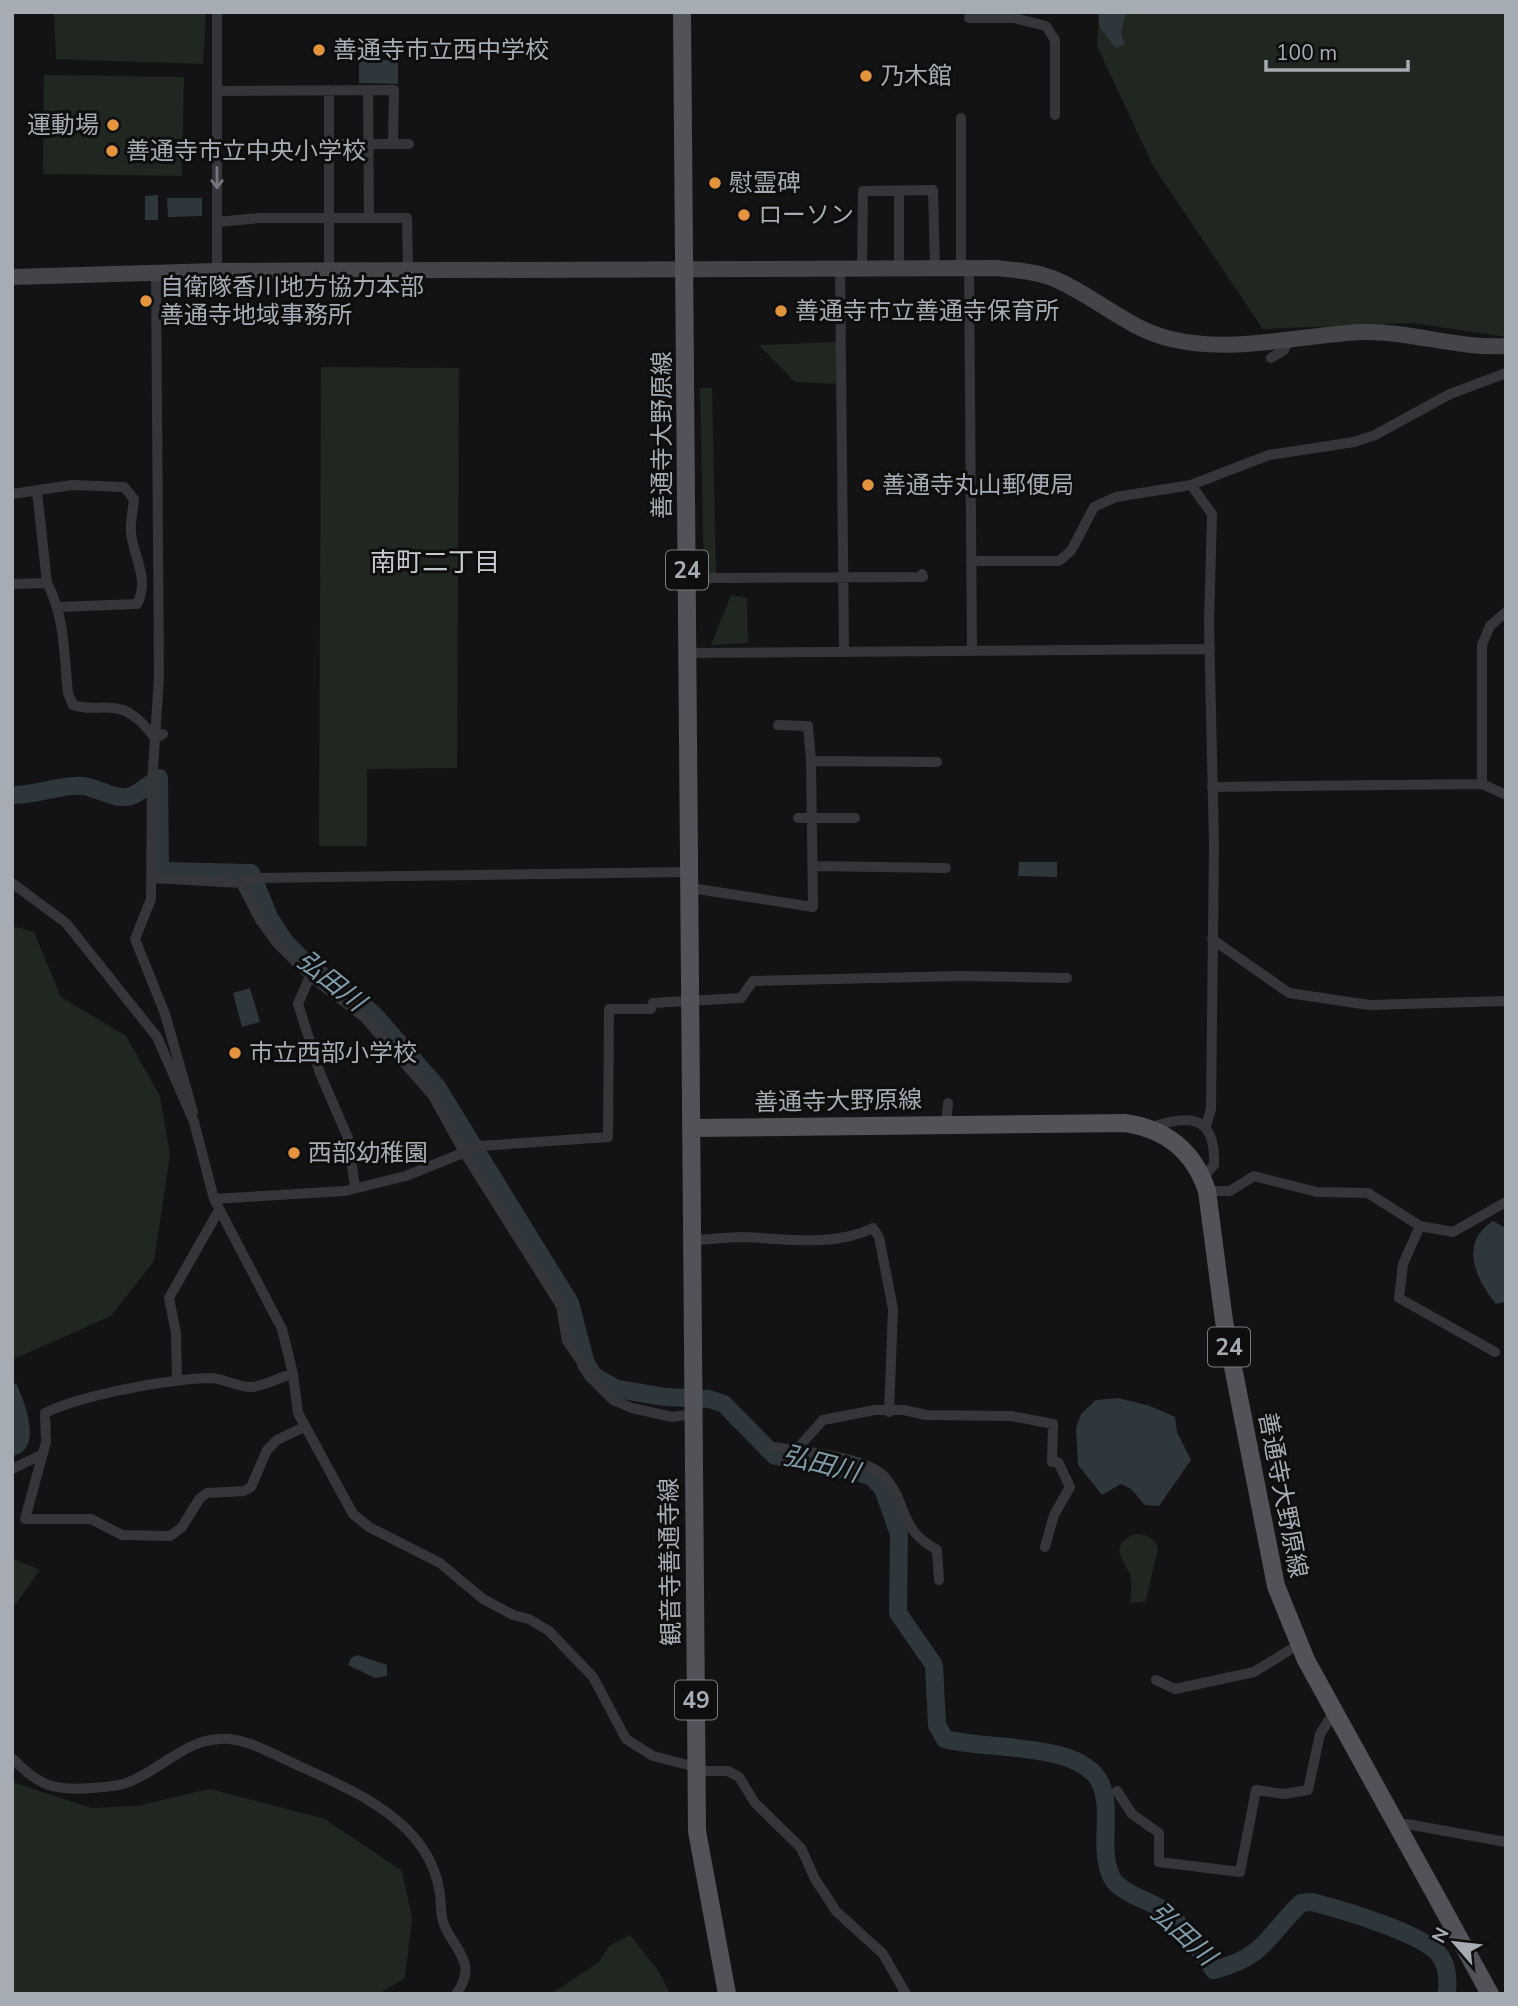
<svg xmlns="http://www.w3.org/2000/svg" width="1518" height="2006" font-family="'Nunito Sans','Noto Sans JP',sans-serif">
<rect width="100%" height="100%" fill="#131315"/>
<!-- green -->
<path fill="#202720" d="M54,12H206L203,64L56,59Z
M1099,12H1506V337L1413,323L1263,329L1153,166L1097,46Z
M44,75L184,77L182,176L43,174Z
M839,342V384L795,382L759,345Z
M321,367L459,368L457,768L367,769V846H319Z
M700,388H712L716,573H704Z
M731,595L747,598L748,643L711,645Z
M12,926L34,932L61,997L126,1036L160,1096L170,1155L154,1261L111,1316L12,1360Z
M1134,1534C1145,1534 1154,1537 1158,1548L1146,1601L1131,1603C1130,1595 1133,1582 1130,1575C1122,1557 1109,1547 1134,1534Z
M12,1558L40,1570L12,1609Z
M12,1782L91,1808L136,1806L210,1789L325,1819L402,1871L412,1918L405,1978L378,1994H12Z
M630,1935L658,1970L670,1994H551L599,1962L609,1946Z"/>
<!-- water -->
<path fill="#2d373c" d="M1098,12H1126L1121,34L1125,44L1116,48L1100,28Z
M359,60H398V84L359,83Z
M158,195V220H145V196Z
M167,198H202V216L168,217Z
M1019,862H1057V877L1018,876Z
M250,988L260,1022L242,1027L233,993Z
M1493,1221L1506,1228V1302L1496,1304C1475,1278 1459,1243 1493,1221Z
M16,1383C25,1402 44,1451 12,1456V1386Z
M1118,1398L1150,1406L1175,1417L1177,1432L1191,1460L1159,1506L1145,1505L1131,1489L1121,1484L1102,1495L1078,1465L1076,1428L1081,1414L1096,1400Z
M357,1655L387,1665V1676L375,1678L348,1665L351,1658Z"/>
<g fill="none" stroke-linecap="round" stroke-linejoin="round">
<!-- river -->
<path stroke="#2d373c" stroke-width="18" d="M12,795C37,796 59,784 83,786C99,788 115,801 131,796C140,793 150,783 159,778L160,871L251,873L269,917L285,942L311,968L357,999L377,1018L437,1087L570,1303L586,1364L594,1376L617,1389L665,1397L709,1399L724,1404L775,1456L857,1472L872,1477L883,1489L899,1534L898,1613L934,1665L937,1725L945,1739C986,1751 1086,1740 1102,1787C1112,1816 1098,1850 1112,1878C1121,1894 1152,1901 1166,1912C1182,1923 1201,1954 1214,1970C1265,1957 1266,1937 1301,1903L1312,1902C1339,1909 1427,1934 1441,1957C1448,1969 1448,1980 1447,1994"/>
<!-- street -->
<path stroke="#343639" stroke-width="10" d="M970,12L969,18H1014L1046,26L1055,40V115
M329,90V270
M368,90L369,218
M217,91L394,90L393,143
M329,144H409
M899,191V268
M217,222L260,218H407L408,270
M961,267V118
M969,267L972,650
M862,269L863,191L933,190L935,268
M840,270L844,649
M217,271V12
M156,274L159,677L152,784L151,899L135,939L165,1014L193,1112
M1271,358L1284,350L1289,339
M1191,485L1212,514L1209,624L1214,844L1211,1109L1206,1126
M37,491L47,583
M12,494L72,485L124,487L134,499C133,510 130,522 131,533C134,558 150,580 137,604L58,607
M971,561H1059L1071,551L1094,507L1116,497L1191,485L1269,455L1354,442L1375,435L1450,394L1506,373
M687,578L923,577L922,574
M12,584L47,583C65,616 64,656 68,693L73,705C88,711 104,705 119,709C134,712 146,727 155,738L163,734
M689,653L1210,649
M778,725L808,726L811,761L937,762
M1482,784V645L1490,626L1506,612
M1212,787L1482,784L1506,795
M798,818H855
M813,866L946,868
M153,878L241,883L259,878L690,872
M12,883L66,923L157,1037L194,1122L214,1199L282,1329L293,1374L298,1413L353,1514L369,1527L440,1563L483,1599L513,1615L529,1619L549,1631L593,1677L626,1739L653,1756L696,1767
M241,883L260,920L277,943L310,976L364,1017L433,1096L464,1152L561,1306L567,1341L596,1383L613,1400L632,1408L672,1417L692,1414
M691,888L813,907L811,761
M1212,939L1289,993L1369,1005L1506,1001
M310,976L298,1004L320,1073L348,1138L355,1187
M946,1124L948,1103
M1149,1128C1189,1114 1216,1114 1214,1165L1203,1177
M1207,1191H1230L1254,1176L1317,1192L1368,1193L1420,1226L1403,1264L1399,1298L1495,1352
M214,1199L345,1191L406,1176L480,1146L608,1137L609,1009H651L653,1003L741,998L753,981L961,976L1067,978
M1420,1226L1453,1232L1506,1202
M690,1240C708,1240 726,1237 744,1237C786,1239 834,1247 873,1228L879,1237L893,1309L889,1412
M293,1374C279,1377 267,1385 252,1387C238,1388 224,1378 210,1378C169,1379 81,1395 45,1413L46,1442L25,1519H91L122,1535L170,1536L182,1527L200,1498L207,1493L244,1491L251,1487L267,1450L277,1440L304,1427
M177,1381L176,1333L169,1298L219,1210
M773,1447L796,1450L823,1420L875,1410H904L926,1415L1011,1416L1053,1424L1052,1462H1058L1070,1487L1054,1515L1045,1547
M796,1450C818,1453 869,1460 884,1476C909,1504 897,1528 937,1550L939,1580
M12,1469L41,1455
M1156,1680L1175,1689L1254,1672L1298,1645
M12,1758C39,1786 53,1791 92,1788C104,1787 117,1787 129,1782C160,1770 184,1741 219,1739C245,1737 272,1754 295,1764C358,1793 440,1825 441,1908C441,1944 484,1957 456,1994
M696,1771H728L739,1777L755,1803L801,1848L815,1879L836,1911L883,1954L906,1994
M1117,1791L1132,1814L1159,1833V1862L1240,1872L1256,1790L1284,1794L1308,1790L1320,1734L1334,1712
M1399,1826L1407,1824L1506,1842"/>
<!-- secondary -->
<path stroke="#434549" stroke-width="16" d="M12,277L217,271L995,268C1014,270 1034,271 1052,278C1093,294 1127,329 1171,339C1233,354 1300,335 1362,332C1411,331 1458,349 1506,346"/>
<!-- primary -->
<path stroke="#515358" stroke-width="18" d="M682,12L697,1831L727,1994
M692,1128L1125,1123C1166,1129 1194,1151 1207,1191L1224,1321L1276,1586L1306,1660L1490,1994"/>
</g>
<!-- one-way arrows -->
<defs><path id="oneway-shaft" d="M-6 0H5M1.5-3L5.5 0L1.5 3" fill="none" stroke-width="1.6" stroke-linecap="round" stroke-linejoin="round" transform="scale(1.75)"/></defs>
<use stroke="#73777d" href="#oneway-shaft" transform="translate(217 178) rotate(90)"/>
<!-- markers -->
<g fill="#e3943d" stroke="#0e0e0f" stroke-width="2.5">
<circle cx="319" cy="50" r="7"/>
<circle cx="866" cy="76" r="7"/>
<circle cx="113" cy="125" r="7"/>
<circle cx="112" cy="151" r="7"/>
<circle cx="715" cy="183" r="7"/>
<circle cx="744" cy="215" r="7"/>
<circle cx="146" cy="301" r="7"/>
<circle cx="781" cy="311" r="7"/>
<circle cx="868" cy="485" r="7"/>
<circle cx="235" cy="1053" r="7"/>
<circle cx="294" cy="1153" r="7"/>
</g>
<g text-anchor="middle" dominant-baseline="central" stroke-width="6" stroke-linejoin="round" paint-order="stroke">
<!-- shield labels -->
<g fill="#0e0e0f" stroke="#787d82" stroke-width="2">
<rect x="666" y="550.5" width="42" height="39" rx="5"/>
<rect x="1208" y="1327.5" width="42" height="39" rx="5"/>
<rect x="675" y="1680.5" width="42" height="39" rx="5"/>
</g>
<g font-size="23" font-weight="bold" fill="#a6acb4">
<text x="687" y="570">24</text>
<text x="1229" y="1347">24</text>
<text x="696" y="1700">49</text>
</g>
<!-- poi labels -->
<g font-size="24" fill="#a6acb4" stroke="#0e0e0f" text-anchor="start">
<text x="333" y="50">善通寺市立西中学校</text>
<text x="880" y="76">乃木館</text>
<text x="99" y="125" text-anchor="end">運動場</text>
<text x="126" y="151">善通寺市立中央小学校</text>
<text x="729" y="183">慰霊碑</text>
<text x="758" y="215">ローソン</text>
<text x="160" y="287">自衛隊香川地方協力本部<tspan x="160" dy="28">善通寺地域事務所</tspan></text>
<text x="795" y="311">善通寺市立善通寺保育所</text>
<text x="882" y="485">善通寺丸山郵便局</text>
<text x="249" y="1053">市立西部小学校</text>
<text x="308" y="1153">西部幼稚園</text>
</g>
<!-- street labels -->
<g font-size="24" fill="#a6acb4" stroke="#0e0e0f">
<text transform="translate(662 435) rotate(-90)">善通寺大野原線</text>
<text transform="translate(838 1101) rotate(-1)">善通寺大野原線</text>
<text transform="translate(1283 1495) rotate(79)">善通寺大野原線</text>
<text transform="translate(670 1562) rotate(-91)">観音寺善通寺線</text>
</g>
<!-- neighbourhood labels -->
<g font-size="26" fill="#c6cad0" stroke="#0e0e0f">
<text x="435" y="562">南町二丁目</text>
</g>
<!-- water labels -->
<g font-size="26" font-style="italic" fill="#7f9dad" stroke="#0e0e0f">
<text transform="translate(331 981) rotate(39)">弘田川</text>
<text transform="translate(821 1464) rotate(14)">弘田川</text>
<text transform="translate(1183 1934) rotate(43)">弘田川</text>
</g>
</g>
<!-- border -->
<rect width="1518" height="2006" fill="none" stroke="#a6acb4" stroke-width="28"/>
<!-- north arrow -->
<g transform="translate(1455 1943) rotate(298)" stroke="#0e0e0f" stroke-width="5" paint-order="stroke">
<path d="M0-5L12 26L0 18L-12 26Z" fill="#a6acb4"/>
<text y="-10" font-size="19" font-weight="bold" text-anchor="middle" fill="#a6acb4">N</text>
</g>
<!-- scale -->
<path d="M1266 60v10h142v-10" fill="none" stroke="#a6acb4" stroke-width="3.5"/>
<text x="1276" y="60" font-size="21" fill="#a6acb4" stroke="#0e0e0f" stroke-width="5" paint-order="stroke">100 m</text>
</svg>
